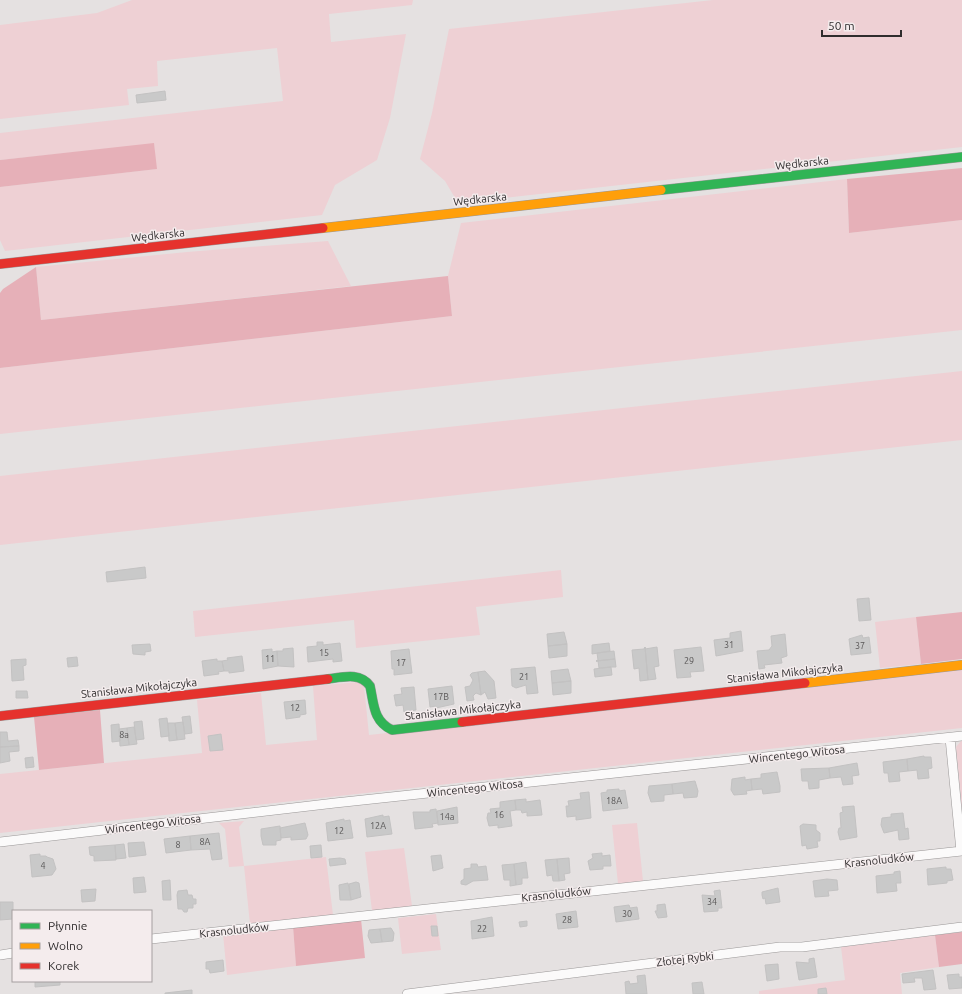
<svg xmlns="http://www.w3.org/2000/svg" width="962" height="994" font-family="Ubuntu,sans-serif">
<rect width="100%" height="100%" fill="#e5e1e1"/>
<!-- green -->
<path fill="#eed0d4" d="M132,0H413L412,5L329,14L331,42L406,34L390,118L377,160L335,185L322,215L5,251L0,240V187L156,169L154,144L0,160V133L283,101L277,48L157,61L158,86L127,89L129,105L0,119V25L97,13Z
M713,0H962V147L458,203L445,181L420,159L432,113L449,29Z
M847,179L849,233L962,220V330L0,434V368L452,316L448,276L461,223Z
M328,241L351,286L41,320L36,267L187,252Z
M962,371V440L0,545V476Z
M561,570L563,597L476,607L480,635L356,648L354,620L195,637L193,611Z
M916,617L921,664L880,668L875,622Z
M962,669V728L0,833V774L202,753L197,700L261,693L266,745L317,740L313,686L359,682L364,686L369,735Z
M962,740V810L956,747Z
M244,821L239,827L244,866L326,857L333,915L250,924L244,866L229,867L225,829L219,823Z
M637,823L643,881L618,884L612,825Z
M404,848L412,906L372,911L365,852Z
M436,914L441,950L402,954L398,918Z
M293,926L296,966L227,975L223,934Z
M935,935L939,967L900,973L902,994H759V991L845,980L841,947Z"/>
<!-- forest -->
<path fill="#e6b0b8" d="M154,143L157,169L0,187V160Z
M962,168V220L849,233L847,179Z
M36,267L41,320L448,276L452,316L0,368V293L3,289Z
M962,612V659L921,664L916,617Z
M100,710L104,763L39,770L34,717Z
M361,919L365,958L296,966L293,926Z
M962,932V964L939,967L935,935Z"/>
<!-- building -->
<path fill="#c9c9c9" stroke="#c3c2c2" d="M165,91L166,100L137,103L136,95Z
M145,567L146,578L107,582L106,572Z
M869,598L871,620L859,621L857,599Z
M741,631L743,651L716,656L714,640L730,638V633Z
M564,632L567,644L548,646L547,634Z
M785,634L787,656L781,658L782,663L764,665L765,668L759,669L757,651L769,650L772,646L771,636Z
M862,635L863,638L869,637L871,653L851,655L849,639Z
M317,642H323V645L340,643L342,661L333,662V659L308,662L307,647L317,646Z
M609,643L610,651L592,654V645Z
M150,644L151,651L145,652V655L133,654L132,645Z
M567,644V656L549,658L548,646Z
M645,647L648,680L640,681L639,668L634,669L632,650L644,649Z
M645,647V649L657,647L659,666L654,667L656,679L648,680Z
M701,647L704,671L690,672L691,677L677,678L674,650Z
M293,648L294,667L278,666L277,651H283V649Z
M272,649V652L277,651L278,666L263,669L262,650Z
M409,649L412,673L394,675V669H392L391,651Z
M614,651L615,659L596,661L598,660L597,653Z
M242,656L244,671L229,673V671H224L222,661L228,660L227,658Z
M77,657L78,666L68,667L67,658Z
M26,659V665L23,666L24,680L12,681L11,660Z
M217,659V661H222L224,671L218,672L219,674L204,676L202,661Z
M615,659L616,667H611L599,668L598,661H596Z
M535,667L538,693L527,694L526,685L516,688L512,686L511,669Z
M611,667L612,675L595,677L594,669Z
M568,669L571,681L552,683L551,671Z
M485,671L494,681L496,698L488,699L485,692L481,695L478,672Z
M478,672L481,695L476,693L473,696L474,700L467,701L465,687L470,686L473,680L470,675L472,673Z
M571,681V693L553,695L552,683Z
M452,686L454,704L436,708V706L430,707L428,689Z
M414,687L416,710L404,712L403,705L396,706L394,695L402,694L401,688Z
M16,691H27L28,698H16Z
M305,700L306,714L300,715V717L286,719L284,702Z
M190,716L192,733L185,734L182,717Z
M167,718L169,736L161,737L159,719Z
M142,721L144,739L136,740L134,722Z
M183,722L185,739L177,740L175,723Z
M168,723H175L177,740L169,741Z
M119,724L120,741L112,742L111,725Z
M134,727L137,744L129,745L127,728Z
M127,728L129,745L120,746L119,729Z
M0,732H7L8,741L18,740L19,746L0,747Z
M221,734L223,750L210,751L208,736Z
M19,746V751L9,752L10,761L0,763V747Z
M924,756V757H931L932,768L928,769L929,778L918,779L917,770L908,771L907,759Z
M33,757L34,767L26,768L25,758Z
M907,759L908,771L899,772L900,781L889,782L888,773H884L883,762Z
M857,763L859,775L852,776L853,784L843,785L841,777L830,778L829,768Z
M829,768L830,778L819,780V788L809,789L808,781H802L801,769Z
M777,772L780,786V792L763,794L762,789L752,790L751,779L761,778V774Z
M745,777V780L751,779L752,790L746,791L747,794L734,795L731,790L732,779Z
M695,781L698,791L697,797L684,798L683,793L673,794L672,784Z
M672,784L673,794L664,795V801L651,802L648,793L649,786Z
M619,789V791L625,790L628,808L603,811L601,793L607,792V790Z
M589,792L591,818L576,820V816L567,817L566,806H569L568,801L581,799L580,793Z
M526,799V802L540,800L542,815L527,816V812L522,813L521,810H516L515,800Z
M515,800L516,810L510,811L512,826L498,828V825L489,826L487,818L488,813H491L490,809L500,808V802Z
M854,806L857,837L840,840L838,832L839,828H841L840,813L843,812L842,807Z
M457,807L458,823L438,825L437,811Z
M436,809L438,823L432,824L433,827L415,829L413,812H430V810Z
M903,813L905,829L908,828L909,839L899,840L898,830L884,833L881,825L882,818L891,817V814Z
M383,815V817L389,816L392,834L367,837L365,819Z
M344,819V821L350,820L353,838L328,841L326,823Z
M305,823L308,835L306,839L291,840V837L281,838L280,828Z
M803,824L816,825V830L820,833V841H817L818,847L807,849L806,845L802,846L800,826Z
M280,826L281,840L276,841V845H263L261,836V829Z
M219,833L222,859L212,860L210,849L191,850L190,836Z
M190,836L191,850L166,853L164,839Z
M144,842L146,855L129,857L128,843Z
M124,844L126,858L116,859L115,845Z
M115,845L116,860L94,861V856L90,855L89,847Z
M321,845L322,857L311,858L310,846Z
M602,853V856L610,855L611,866H603V869L590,870L588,861L593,858L592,854Z
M40,854V856H46L47,857L53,859L56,869L52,875L32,877L30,855Z
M441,855L443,868L433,871L431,856Z
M340,858L345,859L346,864L330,866L329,859Z
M569,858L570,873L564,874L565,880L559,881L557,859Z
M557,859L559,881H553L552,875L547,876L545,860Z
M526,862L528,878H522V884L516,885L514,864Z
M471,864H477L478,867L486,866L488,880L473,881L466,885L461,884V881L464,879V869L471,868Z
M514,864L516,885L510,886V880H504L502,865Z
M946,867V869H951L953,880L947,881V883L928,885L927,869Z
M900,871L901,883H896L897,891L877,893L876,876L894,874V872Z
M144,877L146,892L134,893L133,878Z
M827,879L837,880L838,890L828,891L829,896L815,897L813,881Z
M170,880L171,900H163L162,881Z
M356,882L359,883L361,897L351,900L349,884Z
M348,883L351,900H340L339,885Z
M778,888L780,902L766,904L765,898L763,899L762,895V892Z
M96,889L95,901L82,902L81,890Z
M187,890L188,895H192L193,899H196V904H193V908H188L187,912H184L182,909H178L177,895L178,891Z
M720,890L722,908H718V911L704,912L702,895L715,896L714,891Z
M0,902H13V919L0,920Z
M665,904L667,917L658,918L655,911H657V905Z
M629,905L630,908L637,907L639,919L616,922L614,907Z
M576,911L578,927L558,929L556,914Z
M492,917L494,936L472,939L471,921Z
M527,921V926L520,927L519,922Z
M431,926H437L438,936H432Z
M391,928L394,933L393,941L382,942L380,929Z
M380,929L382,942L371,943L368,936L369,930Z
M814,958L817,977L799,980L796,962L809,963V959Z
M223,960L224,971L210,973L209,969H206V962Z
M778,964L779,979L767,981L765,965Z
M933,970L936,989L924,990L922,978H914L915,982L903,983L902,974Z
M959,974V977H962V988L949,989L947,975Z
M645,975L647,994H626L625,982L629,981L630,984L638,983L637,976Z
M35,981H60V985L35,987Z
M702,982L704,994H693L692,983Z
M826,988L827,994H818V989Z
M192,990V994H165V993Z"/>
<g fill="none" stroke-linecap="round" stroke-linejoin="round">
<defs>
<path id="street" d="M950,738L961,851
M0,842L335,803L962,736
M151,939L962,851
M0,955L13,953
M407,994L780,947H802L962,927"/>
<path id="fast" d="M661,190L962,157
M328,679C343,677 360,672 370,686C374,704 373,721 392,730L462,722"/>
<path id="slow" d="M323,228L661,190
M805,683L962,665"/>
<path id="jam" d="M0,264L323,228
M0,716L328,679
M462,722L805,683"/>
</defs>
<!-- street casing -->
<use href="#street" stroke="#9a9797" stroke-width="10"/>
<!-- fast casing -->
<use href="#fast" stroke="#9a9797" stroke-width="10"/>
<!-- slow casing -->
<use href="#slow" stroke="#9a9797" stroke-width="10"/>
<!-- jam casing -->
<use href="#jam" stroke="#9a9797" stroke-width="10"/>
<!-- street -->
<use href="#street" stroke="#fbfafa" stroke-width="9"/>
<!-- fast -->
<use href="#fast" stroke="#30b455" stroke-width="9"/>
<!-- slow -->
<use href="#slow" stroke="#ff9f0a" stroke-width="9"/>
<!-- jam -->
<use href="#jam" stroke="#e5322d" stroke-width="9"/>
</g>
<g text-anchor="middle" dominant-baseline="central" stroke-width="3" stroke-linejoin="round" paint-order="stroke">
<!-- number labels -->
<g font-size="9" fill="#585656">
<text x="729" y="645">31</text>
<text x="860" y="646">37</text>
<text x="324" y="653">15</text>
<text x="270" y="659">11</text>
<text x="689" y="661">29</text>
<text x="401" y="663">17</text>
<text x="524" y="677">21</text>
<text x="441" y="697">17B</text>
<text x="295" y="708">12</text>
<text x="124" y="735">8a</text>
<text x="614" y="801">18A</text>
<text x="499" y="815">16</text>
<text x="447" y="817">14a</text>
<text x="378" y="826">12A</text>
<text x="339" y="831">12</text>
<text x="205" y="842">8A</text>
<text x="178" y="845">8</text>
<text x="43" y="866">4</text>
<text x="712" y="902">34</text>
<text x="627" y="914">30</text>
<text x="567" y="920">28</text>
<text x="482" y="929">22</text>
</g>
<!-- street labels -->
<g font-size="11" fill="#2f2c2d" stroke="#f4eced">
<text transform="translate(802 163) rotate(-6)">Wędkarska</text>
<text transform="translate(480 199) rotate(-6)">Wędkarska</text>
<text transform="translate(158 235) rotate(-6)">Wędkarska</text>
<text transform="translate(785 673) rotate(-6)">Stanisława Mikołajczyka</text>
<text transform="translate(139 688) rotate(-6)">Stanisława Mikołajczyka</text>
<text transform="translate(463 710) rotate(-6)">Stanisława Mikołajczyka</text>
<text transform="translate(797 754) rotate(-6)">Wincentego Witosa</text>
<text transform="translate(475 788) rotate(-6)">Wincentego Witosa</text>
<text transform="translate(153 824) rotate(-7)">Wincentego Witosa</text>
<text transform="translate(879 860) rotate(-6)">Krasnoludków</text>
<text transform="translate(556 894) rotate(-6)">Krasnoludków</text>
<text transform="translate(234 930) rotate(-6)">Krasnoludków</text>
<text transform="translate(685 959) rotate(-7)">Złotej Rybki</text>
</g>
</g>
<!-- legend -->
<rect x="12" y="910" width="140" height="72" fill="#f4eced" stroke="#a59fa0"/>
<rect x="20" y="923" width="20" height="6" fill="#30b455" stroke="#a59fa0"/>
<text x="48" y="930" font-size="12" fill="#2f2c2d">Płynnie</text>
<rect x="20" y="943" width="20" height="6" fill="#ff9f0a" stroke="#a59fa0"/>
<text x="48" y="950" font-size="12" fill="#2f2c2d">Wolno</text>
<rect x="20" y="963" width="20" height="6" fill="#e5322d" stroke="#a59fa0"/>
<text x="48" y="970" font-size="12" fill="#2f2c2d">Korek</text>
<!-- scale -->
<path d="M822 30v6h79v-6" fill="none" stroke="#2f2c2d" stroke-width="2"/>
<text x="828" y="30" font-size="12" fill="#2f2c2d" stroke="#f4eced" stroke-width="3" paint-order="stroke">50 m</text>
</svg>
